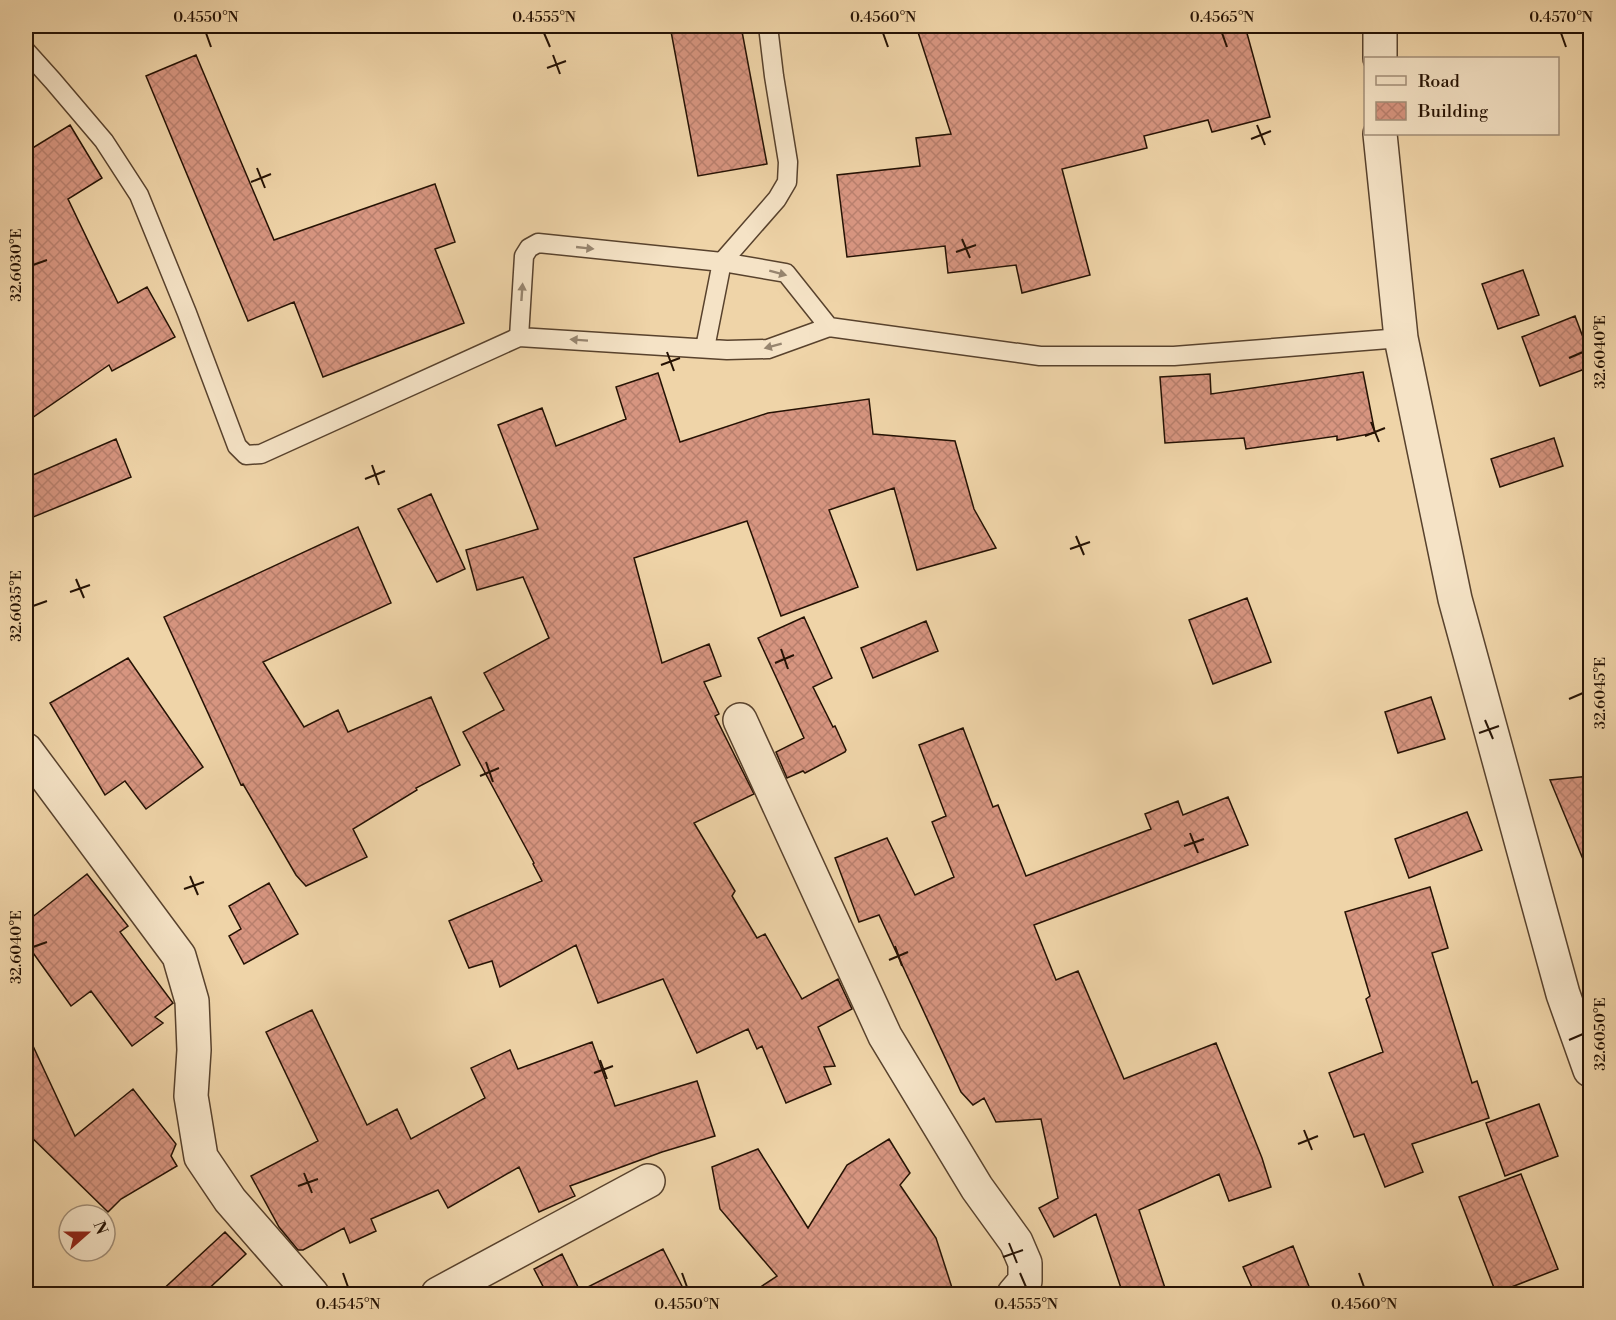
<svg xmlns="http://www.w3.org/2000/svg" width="1616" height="1320" font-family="'Libre Bodoni',serif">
<defs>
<pattern id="building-cross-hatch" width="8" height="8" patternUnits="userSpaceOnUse" patternTransform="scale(1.5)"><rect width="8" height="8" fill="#d79580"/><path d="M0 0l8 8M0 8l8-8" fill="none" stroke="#b87f6d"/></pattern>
</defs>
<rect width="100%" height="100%" fill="#efd4a8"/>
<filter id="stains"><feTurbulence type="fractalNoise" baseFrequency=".00333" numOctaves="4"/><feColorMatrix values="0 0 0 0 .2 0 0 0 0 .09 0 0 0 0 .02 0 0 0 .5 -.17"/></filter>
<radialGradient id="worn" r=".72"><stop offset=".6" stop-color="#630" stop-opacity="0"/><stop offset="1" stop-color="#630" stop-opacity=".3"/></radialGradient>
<!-- building -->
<path fill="url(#building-cross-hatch)" stroke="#251204" stroke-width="1.5" d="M670,26H741L767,164L698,176Z
M916,26H1245L1270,117L1212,132L1208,120L1144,136L1147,148L1062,169L1090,275L1022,293L1016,265L948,273L945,246L847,257L837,175L920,166L916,138L951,134Z
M196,55L274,240L435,184L455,242L435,249L464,323L323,377L294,302L248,321L146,76Z
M70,125L102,178L68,199L118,303L147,287L175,337L112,371L109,365L26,422V152Z
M1523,270L1539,315L1498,329L1482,284Z
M1575,316L1590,356V367L1540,386L1522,337Z
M1363,372L1375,433L1337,440V436L1246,449L1244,438L1165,443L1160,377L1210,374L1211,394Z
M658,373L680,442L768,413L869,399L873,434L955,441L974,509L996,548L917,570L894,488L829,510L858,587L781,616L747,521L634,558L662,663L709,644L721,676L704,682L719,714L715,716L754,794L694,823L735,891L732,896L757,938L765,934L802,999L838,979L852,1009L818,1027L835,1066L824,1067L831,1084L786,1103L762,1046L757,1049L748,1029L697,1053L663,979L598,1003L576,945L500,987L492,961L469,968L449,921L542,881L533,864L534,863L463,732L504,710L484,673L549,638L523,577L477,590L466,550L538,529L498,425L542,408L556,446L626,419L616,387Z
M1554,438L1563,466L1500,487L1491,459Z
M116,439L131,477L26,520V478Z
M431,494L465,569L437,582L398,509Z
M358,527L391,603L263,662L304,727L338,710L348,732L431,697L460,765L416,788L417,790L353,829L367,857L306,886L296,875L243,784L241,785L164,617Z
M1247,598L1271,662L1213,684L1189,620Z
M804,617L832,678L813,687L833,727L835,726L846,750L845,752L805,773L803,771L787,778L776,752L804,738L758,638Z
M926,621L938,651L873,678L861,648Z
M128,658L203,767L146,809L125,781L105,795L50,703Z
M1431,697L1445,739L1398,753L1385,712Z
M963,728L993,807L998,805L1026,876L1151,829L1145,814L1178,801L1183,815L1228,797L1248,845L1034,925L1056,980L1078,971L1124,1079L1216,1043L1262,1158L1271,1187L1229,1201L1219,1174L1139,1210L1167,1294H1123L1096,1214L1054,1237L1039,1208L1058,1198L1041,1119L996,1122L984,1098L973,1105L961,1092L879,915L859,922L835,858L887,838L915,895L954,877L932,822L946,816L919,745Z
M1590,776V876L1550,780Z
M1467,812L1482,850L1409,878L1395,839Z
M87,874L128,926L120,932L173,1003L155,1017L163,1023L132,1046L91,991L71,1006L26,943V922Z
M269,883L298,934L244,964L229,936L241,929L229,906Z
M1430,887L1448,948L1432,953L1472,1083L1477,1081L1489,1118L1412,1144L1423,1172L1385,1187L1364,1134L1354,1137L1329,1073L1383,1052L1366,999L1370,996L1345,912Z
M312,1010L367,1125L397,1109L411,1139L485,1098L471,1068L510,1050L518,1069L592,1042L615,1106L697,1081L715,1136L662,1152L570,1186L575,1196L539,1212L519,1167L448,1208L438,1190L371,1219L376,1231L350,1243L344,1228L303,1250H298L279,1227L251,1176L318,1141L266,1032Z
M26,1031L75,1136L133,1089L176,1144L171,1156L177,1166L121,1199L108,1212L26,1132Z
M1539,1104L1558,1156L1505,1176L1486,1123Z
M889,1139L910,1173L900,1185L936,1238L954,1294H750L777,1276L720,1209L712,1167L758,1149L808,1228L847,1165Z
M1521,1174L1558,1269L1496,1293L1459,1197Z
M225,1232L246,1254L203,1294H158Z
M1293,1246L1312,1294H1255L1243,1267Z
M663,1249L686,1294H547L534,1269L562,1254L580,1291Z"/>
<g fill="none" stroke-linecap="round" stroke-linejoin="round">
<defs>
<path id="service" d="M26,51L53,81L104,141L139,195L187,313L237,446L246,455L261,454L519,337L727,350L768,349L829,327L1040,356H1174L1401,338
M519,337L524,256L529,248L538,243L722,262L786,273L829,327
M705,348L722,262L777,199L787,182L788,162L774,76L768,26"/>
<path id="minor" d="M1380,58V26
M1380,134L1401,338L1455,599L1563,994L1590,1070
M740,720L885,1036L977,1188L1016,1242L1025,1263V1281L1014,1294
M26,750L179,956L192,1001L194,1050L191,1096L201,1157L230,1200L312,1294
M438,1294L648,1181"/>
</defs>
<!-- service casing -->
<use href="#service" stroke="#58422d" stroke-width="21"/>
<!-- minor casing -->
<use href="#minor" stroke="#58422d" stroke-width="36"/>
<!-- service -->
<use href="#service" stroke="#f5e3c6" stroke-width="18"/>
<!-- minor -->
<use href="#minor" stroke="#f5e3c6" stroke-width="33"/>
</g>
<!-- one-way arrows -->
<defs><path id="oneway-solid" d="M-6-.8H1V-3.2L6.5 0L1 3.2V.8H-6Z" transform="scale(1.5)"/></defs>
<g fill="#97856f">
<use href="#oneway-solid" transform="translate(585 248) rotate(6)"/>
<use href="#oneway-solid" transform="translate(778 273) rotate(15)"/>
<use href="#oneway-solid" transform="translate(522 292) rotate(-86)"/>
<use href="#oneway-solid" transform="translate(579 340) rotate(-176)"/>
<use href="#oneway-solid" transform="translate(773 346) rotate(165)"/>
</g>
<!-- ticks -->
<path fill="none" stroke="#251204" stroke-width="2" d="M206,33L211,47M544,33L550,47M883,33L888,47M1222,33L1227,47M1561,33L1566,47M553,55L560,74M547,68L566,61M1257,125L1265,145M1251,139L1271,131M257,168L265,188M251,182L271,174M962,239L970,258M956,252L976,245M33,265L47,260M667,352L674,371M1569,358L1583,352M661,365L680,358M1371,422L1379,442M1365,436L1385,428M372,465L379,485M365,479L385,471M1076,536L1084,555M1070,549L1090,542M76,579L84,598M70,592L90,585M33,606L47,601M781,649L788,669M775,663L794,655M1569,699L1583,693M1485,720L1493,739M1479,733L1499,726M486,762L493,782M480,776L499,768M1190,833L1198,853M1184,846L1204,839M190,876L198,895M184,889L204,882M895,946L902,966M33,947L47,942M889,960L908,952M1569,1040L1583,1034M600,1060L607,1079M594,1073L613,1066M1304,1130L1312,1150M1298,1144L1318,1136M304,1173L312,1193M298,1186L318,1179M1009,1243L1017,1263M1003,1257L1023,1250M343,1273L348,1287M682,1273L687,1287M1020,1273L1026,1287M1359,1273L1364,1287"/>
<!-- margin -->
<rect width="1616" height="1320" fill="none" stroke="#efd4a8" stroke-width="66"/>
<!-- legend -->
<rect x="1364" y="57" width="195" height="78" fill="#f5e3c6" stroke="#a28f78" stroke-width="1.5"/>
<rect x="1376" y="76" width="30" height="9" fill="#f5e3c6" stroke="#a28f78" stroke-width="1.5"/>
<text x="1418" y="87" font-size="18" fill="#251204">Road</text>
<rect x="1376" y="102" width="30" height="18" fill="url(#building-cross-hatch)" stroke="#a28f78" stroke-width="1.5"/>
<text x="1418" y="117" font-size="18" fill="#251204">Building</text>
<!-- north arrow -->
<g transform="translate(87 1233) rotate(69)"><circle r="28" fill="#f5e3c6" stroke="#a28f78" stroke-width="1.5"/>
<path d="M0-4.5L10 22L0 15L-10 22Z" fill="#8f2418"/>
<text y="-9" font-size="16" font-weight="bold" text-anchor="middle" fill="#251204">N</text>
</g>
<rect x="33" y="33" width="1550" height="1254" fill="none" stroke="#251204" stroke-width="2"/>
<g font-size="15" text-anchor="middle" fill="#251204">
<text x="206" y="22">0.4550°N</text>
<text x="544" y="22">0.4555°N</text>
<text x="883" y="22">0.4560°N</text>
<text x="1222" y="22">0.4565°N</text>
<text x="1561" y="22">0.4570°N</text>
<text transform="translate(16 265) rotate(-90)" y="5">32.6030°E</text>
<text transform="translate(1600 352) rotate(-90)" y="5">32.6040°E</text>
<text transform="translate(16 606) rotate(-90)" y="5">32.6035°E</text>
<text transform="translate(1600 693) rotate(-90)" y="5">32.6045°E</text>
<text transform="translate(16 947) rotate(-90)" y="5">32.6040°E</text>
<text transform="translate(1600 1034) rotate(-90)" y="5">32.6050°E</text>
<text x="348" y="1309">0.4545°N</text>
<text x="687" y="1309">0.4550°N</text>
<text x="1026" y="1309">0.4555°N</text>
<text x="1364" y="1309">0.4560°N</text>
</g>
<rect width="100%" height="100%" filter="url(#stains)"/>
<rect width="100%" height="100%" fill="url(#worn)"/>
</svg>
